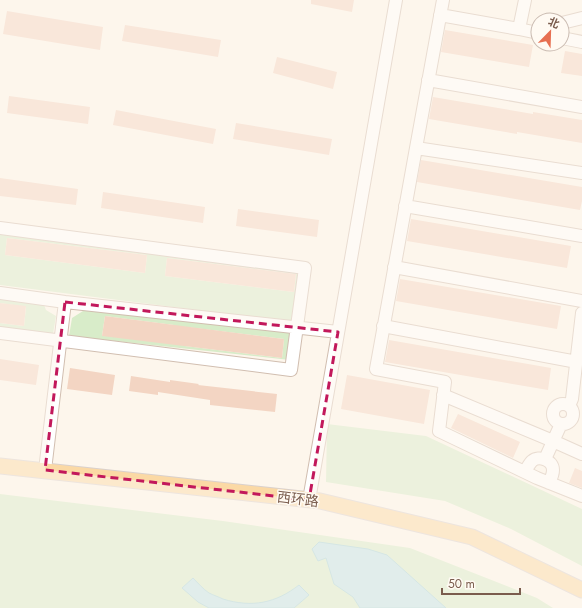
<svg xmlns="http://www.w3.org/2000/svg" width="582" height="608" font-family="Jost,'Noto Sans SC',sans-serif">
<rect width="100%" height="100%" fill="#fdf6ec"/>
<!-- green -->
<path fill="#d8ecc9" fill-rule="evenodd" d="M0,234L299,272L291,322L0,285ZM7,238L147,255L145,273L5,255ZM167,258L296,274L294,292L165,276Z
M0,296L43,302L46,310L56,316L53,334L0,327V323L24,326L26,307L0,303Z
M84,307L287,330L294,335L290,360L69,336L72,318L83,311ZM105,316L174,325L102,336ZM187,327L284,339L282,358L185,346Z
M327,424L426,436L582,509V566L511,529L445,501L326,482Z
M0,494L223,521L410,548L537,598L553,608H0Z"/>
<!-- water -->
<path fill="#bfe3e8" stroke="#a5d3da" d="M319,542L368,549L387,555L446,608H360L353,597L334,584L326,558L318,561L312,549Z
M193,578C198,583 203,589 209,593C213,595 219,597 223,599C252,608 276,603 299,585L309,595L294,608H209L198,602L182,588Z"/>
<!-- building -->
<path fill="#f3d5c3" d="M311,0H354L352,12L311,4Z
M7,11L103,27L100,50L3,34Z
M125,25L221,40L218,57L122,41Z
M445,30L533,45L529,67L441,52Z
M565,51L582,54V76L561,73Z
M277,57L337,72L333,89L273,73Z
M9,96L90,107L88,124L7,113Z
M433,97L533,114V112L582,120V143L517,132V134L429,119Z
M116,110L216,129L213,144L113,125Z
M236,123L332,139L329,155L233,139Z
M421,160L582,187V201L580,210L417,182Z
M0,178L78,189L76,205L0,196Z
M103,192L205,207L203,223L101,208Z
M238,209L319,220L317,237L236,226Z
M411,219L571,246L567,268L407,241Z
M7,238L147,255L145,273L5,255Z
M167,258L296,274L294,292L165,276Z
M400,279L561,306L557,329L396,301Z
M0,303L26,306L24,326L0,323Z
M105,316L284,339L282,358L102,336Z
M389,340L551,368L548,390L385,362Z
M0,359L39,365L36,385L0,380Z
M70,368L115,375L112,395L67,389Z
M347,375L430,390L424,424L341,409Z
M131,376L170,382V380L199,384L198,385L277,394L275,412L210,405V400L158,392V395L129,391Z
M458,414L520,442L513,458L451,428Z
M575,468L582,471V488L569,483Z"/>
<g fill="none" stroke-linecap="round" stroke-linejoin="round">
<defs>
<path id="minor" d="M443,0L416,148L582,173
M440,15L519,29L525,0
M562,23L582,18
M519,29L538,33
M562,38L582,42
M428,80L582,107
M416,148L376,369L445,382L439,431L537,478L582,496
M405,206L582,236
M0,228L305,268L291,370L0,333
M394,267L582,301
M0,293L65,302L338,332
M383,326L577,362
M443,395L553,441L582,454
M553 414a10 10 0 1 1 20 0a10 10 0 1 1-20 0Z
M569,406L572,399L582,313
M545,459L561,424
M45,470L65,302
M525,472C527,468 529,464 532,461C539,455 553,460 553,470C553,474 551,479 549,483
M309,500L396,0"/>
<path id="major" d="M0,466L320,501L472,537L582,590"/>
</defs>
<!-- minor casing -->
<use href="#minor" stroke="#d1beb0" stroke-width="14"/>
<!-- major casing -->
<use href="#major" stroke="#dad1cd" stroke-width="17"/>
<!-- minor -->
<use href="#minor" stroke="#fff" stroke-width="12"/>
<!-- major -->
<use href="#major" stroke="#fbd9a5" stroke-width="15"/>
</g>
<!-- marked area -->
<path d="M0 0H582V608H0ZM65,302L338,332L309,500L45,470Z" fill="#fdf6ec" fill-opacity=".55" fill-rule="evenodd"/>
<path fill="none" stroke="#c2185b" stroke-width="3" stroke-dasharray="8 5" stroke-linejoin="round" d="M65,302L338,332L309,500L45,470Z"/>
<g text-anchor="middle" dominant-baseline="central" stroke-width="3" stroke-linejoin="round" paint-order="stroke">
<!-- street labels -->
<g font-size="14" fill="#7a5c4d" stroke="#fffaf3">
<text transform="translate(298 499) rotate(7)">西环路</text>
</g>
</g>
<!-- north arrow -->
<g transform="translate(550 32) rotate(23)"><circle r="19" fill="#fffaf3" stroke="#cabbb1"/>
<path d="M0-3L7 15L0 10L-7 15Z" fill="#e76f51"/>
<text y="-6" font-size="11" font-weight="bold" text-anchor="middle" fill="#7a5c4d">北</text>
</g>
<!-- scale -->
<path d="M442 588v6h78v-6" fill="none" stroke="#7a5c4d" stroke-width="2"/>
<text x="448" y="588" font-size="12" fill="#7a5c4d" stroke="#fffaf3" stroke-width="3" paint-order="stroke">50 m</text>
</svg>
